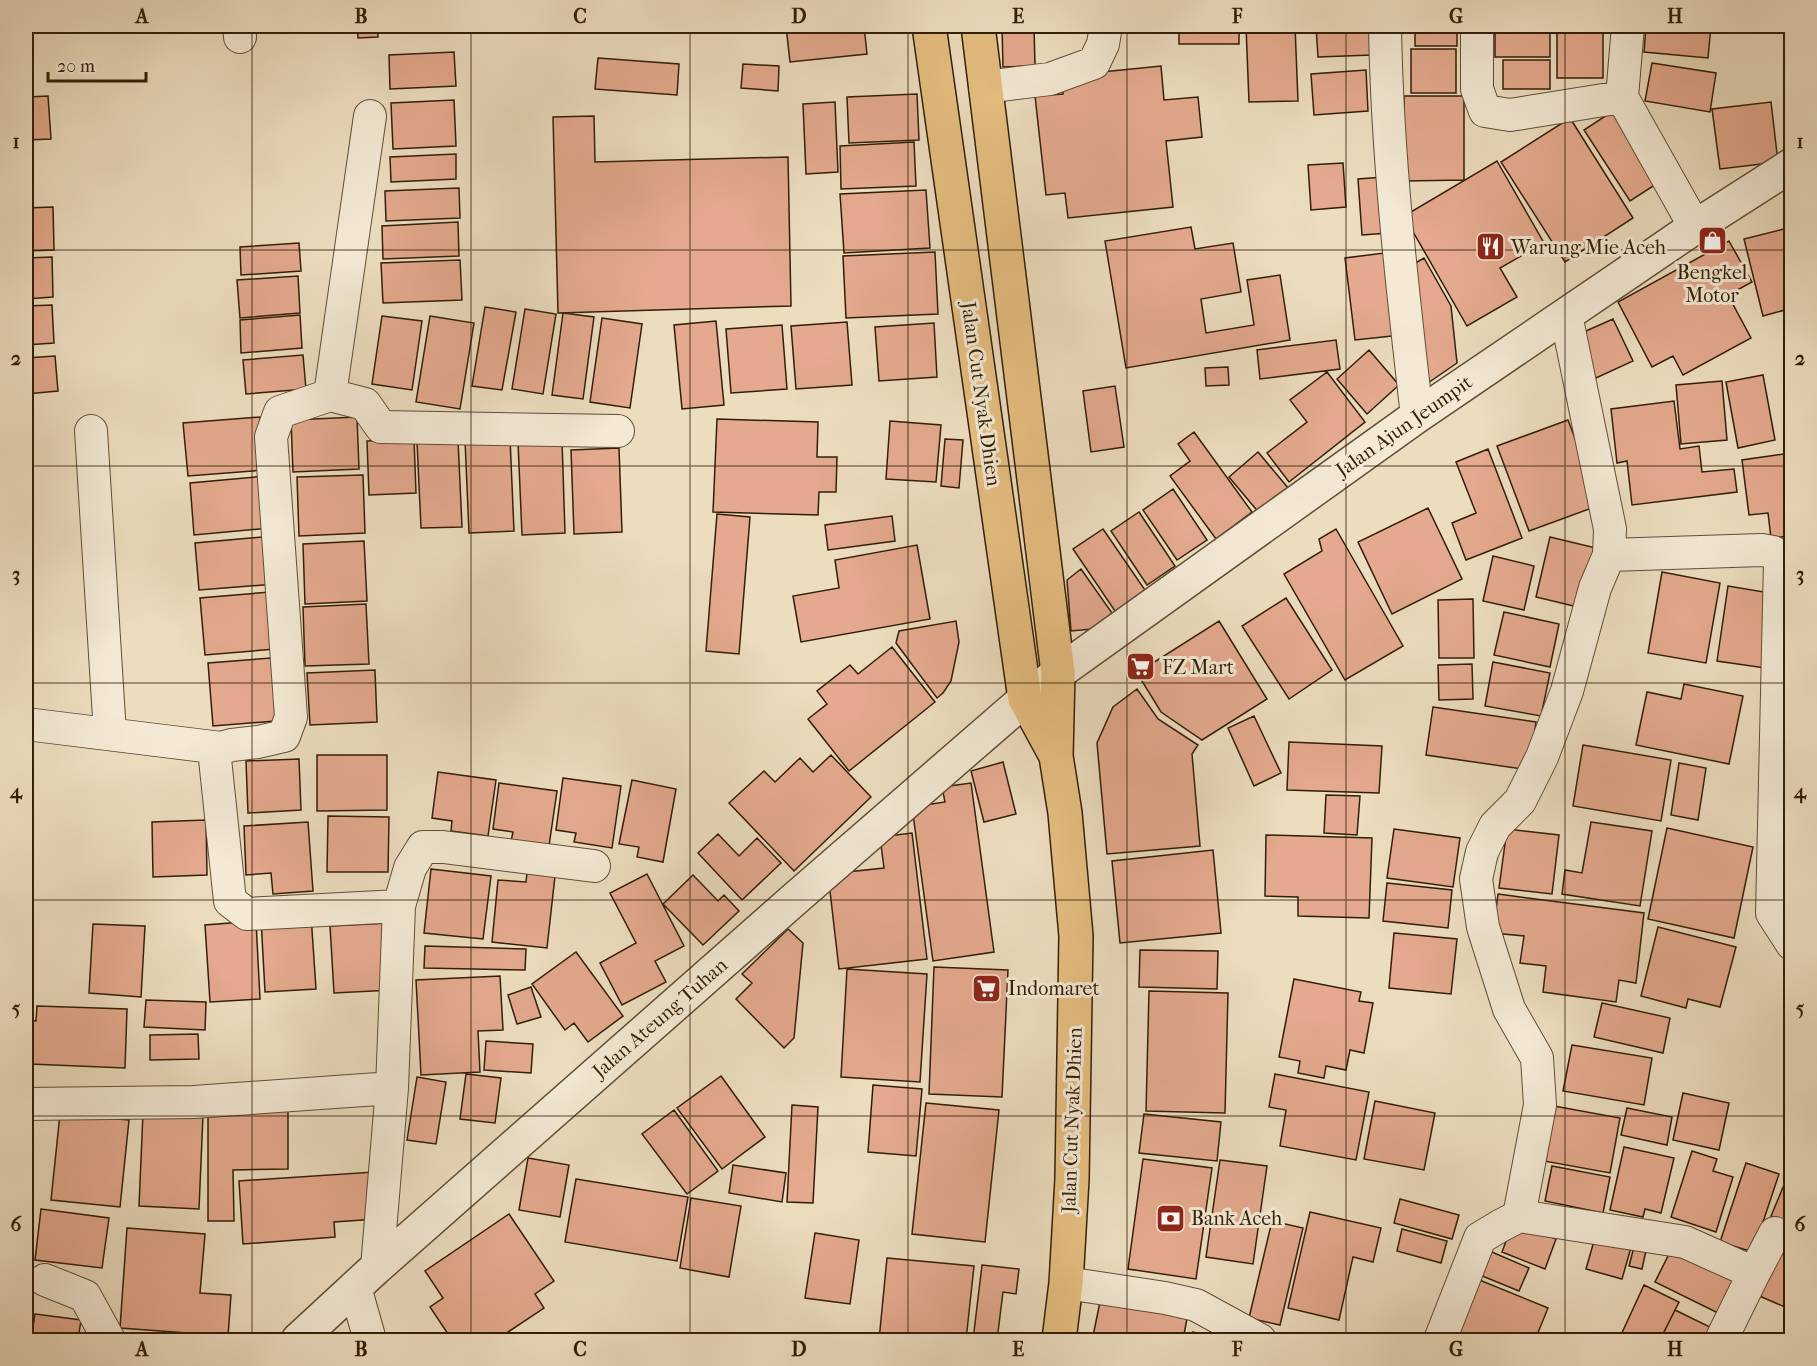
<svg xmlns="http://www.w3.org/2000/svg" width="1817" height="1366" font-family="'IM FELL French Canon',serif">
<rect width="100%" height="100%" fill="#ecddbf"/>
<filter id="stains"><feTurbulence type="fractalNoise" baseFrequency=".00333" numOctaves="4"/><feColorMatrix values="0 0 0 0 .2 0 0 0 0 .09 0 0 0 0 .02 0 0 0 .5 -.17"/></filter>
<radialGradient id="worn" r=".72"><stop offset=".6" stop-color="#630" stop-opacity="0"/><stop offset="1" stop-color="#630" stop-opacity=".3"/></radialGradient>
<!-- building -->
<path fill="#e4a98e" stroke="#321e07" stroke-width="1.5" d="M357,26H377L378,37L358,38Z
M786,26H864L867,54L790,62Z
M1002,26H1034L1035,66L1003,67Z
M1179,26H1239V44H1179Z
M1246,26H1295L1298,101L1249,102Z
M1316,26H1371L1372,55L1318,57Z
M1415,26H1457V46H1415Z
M1495,26H1550V57H1495Z
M1557,26H1603V78H1557Z
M1646,26H1711L1708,58L1644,52Z
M1411,49H1456V93H1411Z
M454,52L456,86L390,89L389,55Z
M598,58L679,64L677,95L595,89Z
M1503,60H1550V89H1503Z
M1652,63L1716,73L1710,112L1645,101Z
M743,64L779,66L778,91L741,88Z
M1161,66L1164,100L1198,97L1202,137L1166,141L1173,207L1068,218L1065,193L1046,195L1035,96L1063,94L1062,76Z
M1366,70L1368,111L1314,115L1311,74Z
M917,94L919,140L849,143L847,97Z
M48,96L51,139L26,140V97Z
M1404,96H1464V180L1404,181Z
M454,100L456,146L393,149L391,103Z
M835,102L838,172L806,174L803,104Z
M1771,102L1778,162L1720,169L1712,109Z
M1616,109L1661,181L1630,201L1584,130Z
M594,116L595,162L788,157L791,306L558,313L553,117Z
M1570,118L1633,218L1565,262L1501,162Z
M914,142L916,186L841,189L840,146Z
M456,154V179L391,182L390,157Z
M1497,161L1544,243L1500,268L1517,297L1467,326L1404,216Z
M1343,163L1346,207L1311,210L1308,165Z
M1384,177L1389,233L1362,235L1358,179Z
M459,188L460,218L386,221L385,191Z
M926,190L930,248L844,253L840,194Z
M53,207L54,250L26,251V208Z
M458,222L459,256L383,259L382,226Z
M1191,227L1195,249L1233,243L1241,292L1201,299L1206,333L1254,325L1247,280L1280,275L1290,340L1126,368L1105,241Z
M1792,227V308L1763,316L1744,239Z
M1729,241L1752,282L1728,295L1751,338L1683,375L1673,356L1652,367L1618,302Z
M299,243L301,271L241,275L240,247Z
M935,252L938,314L846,318L843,256Z
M1392,252L1401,335L1355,340L1345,258Z
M52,257L53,297L26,299V258Z
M1424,258L1451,306L1457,363L1425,385L1412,265Z
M460,260L462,300L383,303L381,263Z
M298,276L300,313L240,318L237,280Z
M52,305L54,343L26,345V306Z
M485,307L516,312L502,390L472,386Z
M525,309L556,314L543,394L512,389Z
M563,313L594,317L583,399L552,395Z
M300,315L302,348L241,353L240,320Z
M382,316L422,321L412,390L372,384Z
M430,316L474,323L460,409L416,402Z
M602,318L642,324L630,408L590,402Z
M1613,319L1633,361L1596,378L1577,335Z
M716,321L724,405L682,409L674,325Z
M847,322L852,385L796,389L791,326Z
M934,323L937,377L879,381L875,327Z
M782,325L787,389L731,393L726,329Z
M1336,340L1340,369L1260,379L1257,350Z
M1369,350L1399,385L1367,414L1337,379Z
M303,355L306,389L246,394L243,360Z
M55,356L58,391L26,394V358Z
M1228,367L1229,385L1206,386L1205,368Z
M1327,372L1365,422L1289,482L1267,453L1307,422L1290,400Z
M1763,375L1775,440L1738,448L1726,382Z
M1722,381L1727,440L1681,444L1676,385Z
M1115,386L1124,447L1091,452L1083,391Z
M1674,401L1680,449L1699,446L1702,472L1734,469L1737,492L1632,505L1627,461L1617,463L1611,409Z
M260,417L264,470L188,476L183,423Z
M357,417L359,469L293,472L291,420Z
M717,419L818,422L817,457H837L836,492H819L818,515L713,512Z
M1568,420L1600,505L1529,531L1497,446Z
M890,421L941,425L936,482L886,479Z
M1194,432L1252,512L1216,539L1170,476L1190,461L1178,444Z
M510,438L514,531L469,533L465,440Z
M414,439L416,493L369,495L367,441Z
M945,439L963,440L959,488L941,486Z
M458,440L462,527L421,528L417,442Z
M562,440L565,533L522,535L518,442Z
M619,448L622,532L574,534L571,450Z
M1488,449L1522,538L1466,560L1452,523L1476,513L1456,462Z
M1258,452L1289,489L1260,514L1229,477Z
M1784,454L1792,518V536L1771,538L1768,513L1749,515L1742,460Z
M363,475L365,533L299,536L297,477Z
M266,476L270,528L194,535L190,483Z
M1173,489L1207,540L1177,560L1143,510Z
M1428,508L1462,579L1392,614L1358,542Z
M1139,512L1175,566L1147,585L1111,531Z
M717,514L750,517L739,654L706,651Z
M892,516L895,541L828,550L825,525Z
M1103,529L1147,593L1117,614L1073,549Z
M1336,529L1403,646L1345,680L1284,574L1322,551L1319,539Z
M273,536L277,584L199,590L195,543Z
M1550,537L1596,548L1582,608L1536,597Z
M364,541L367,601L305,604L303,544Z
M917,545L930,619L801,642L793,596L839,588L835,560Z
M1493,556L1534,566L1524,610L1483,601Z
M1081,569L1112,613L1092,629L1071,631L1067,580Z
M1662,572L1720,583L1706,663L1648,653Z
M1728,586L1776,594L1765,668L1717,661Z
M270,592L275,649L205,655L200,598Z
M1286,598L1332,670L1289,699L1242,626Z
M1473,599L1474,658H1439L1438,600Z
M366,604L369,664L305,666L303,607Z
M1504,612L1559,624L1550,667L1494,655Z
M956,621L959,642L951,681L943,693L937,698L896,643L899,631Z
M1219,621L1267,699L1202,740L1161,712L1137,673Z
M892,647L935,702L849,771L808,719L827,704L817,691L850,665L858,674Z
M271,658L276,721L213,726L208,663Z
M1493,662L1550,673L1541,716L1485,706Z
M1472,664L1473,699L1439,700L1438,665Z
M375,670L377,722L310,725L307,673Z
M1684,684L1743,696L1729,764L1636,745L1647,692L1681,699Z
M1137,689L1158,719L1198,745L1192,754L1200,846L1107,854L1097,743L1113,707Z
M1433,707L1536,722L1529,770L1426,755Z
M1254,716L1281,773L1254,786L1228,728Z
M1289,742L1382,746L1379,793L1287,790Z
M1583,745L1671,760L1661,821L1573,806Z
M317,755H387V810L317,811Z
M831,755L871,797L794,871L729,803L764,771L775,782L800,758L813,772Z
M299,759L301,810L248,813L246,761Z
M1003,762L1016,814L984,822L971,771Z
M1679,763L1706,768L1698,820L1671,815Z
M438,772L496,780L488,836L451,831L452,821L432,818Z
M563,778L621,786L612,848L574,842L576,833L556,830Z
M632,780L676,789L663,862L637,857L639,847L619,844Z
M499,783L557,791L549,846L511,841L513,832L493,829Z
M971,783L994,952L933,961L912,807L945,802L942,787Z
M1326,795L1360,796L1357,835L1324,833Z
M328,816L389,817L388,872H327Z
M206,820L207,875L153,877L152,822Z
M308,822L313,891L273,894L271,873L246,875L244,826Z
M1591,822L1652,831L1640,906L1562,894L1565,870L1582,873Z
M1667,828L1753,847L1734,938L1648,919Z
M1394,829L1460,838L1453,887L1387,878Z
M1507,829L1559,835L1552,894L1499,888Z
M912,833L927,959L839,969L828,874L884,868L880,837Z
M718,834L739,856L757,838L781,863L742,900L698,853Z
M1266,835L1372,838L1369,918L1298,916V897L1265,896Z
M1213,850L1221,933L1120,943L1112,861Z
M431,869L491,876L483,939L424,933Z
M527,873L555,876L547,948L492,942L498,880L526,882Z
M647,874L684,946L655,961L666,982L622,1005L600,963L636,943L610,893Z
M693,875L718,901L724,895L739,911L703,945L663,904Z
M1387,883L1452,890L1448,928L1383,921Z
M1498,894L1644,913L1636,983L1619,980L1616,1002L1543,992L1546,966L1520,963L1524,936L1493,933Z
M311,915L316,989L265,992L261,919Z
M256,921L260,999L210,1002L205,925Z
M389,923L392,990L334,993L330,926Z
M93,924L145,926L141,997L89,993Z
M1658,927L1736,947L1720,1007L1688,999L1686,1008L1641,996Z
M788,929L803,943L794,1038L784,1048L736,999L752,983L742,974Z
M1394,933L1457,939L1451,994L1389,988Z
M425,946L526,949L525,970L424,968Z
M1140,950L1218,951L1217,989L1139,987Z
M576,952L623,1016L588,1042L574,1023L565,1030L532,984Z
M934,967L1008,970L1002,1097L929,1094Z
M847,969L927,974L920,1082L841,1077Z
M500,976L503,1030L478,1031L480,1072L421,1075L416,980Z
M1294,979L1361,992L1359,1001L1373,1003L1364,1053L1350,1050L1346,1070L1326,1066L1324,1078L1298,1073L1300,1061L1279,1057Z
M531,987L541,1017L517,1024L508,995Z
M1149,991L1228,993L1225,1113L1146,1111Z
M146,1000L206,1002L205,1030L144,1027Z
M1602,1003L1670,1018L1663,1053L1594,1037Z
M37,1006L127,1009L125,1068L30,1064V1052H26V1020L36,1021Z
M198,1034L199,1059L150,1060V1035Z
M486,1041L533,1044L531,1073L484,1070Z
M1572,1045L1652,1058L1644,1105L1563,1091Z
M466,1074L501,1078L495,1123L460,1119Z
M1275,1074L1369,1092L1356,1160L1280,1146L1286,1110L1269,1107Z
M721,1076L765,1137L722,1169L677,1108Z
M417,1077L446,1082L436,1144L407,1140Z
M873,1085L922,1089L916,1156L868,1152Z
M1683,1093L1729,1103L1719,1150L1673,1140Z
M1375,1101L1435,1113L1424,1170L1364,1159Z
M926,1103L999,1110L985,1242L912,1234Z
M792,1105L818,1107L813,1203L787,1202Z
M1554,1106L1620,1118L1610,1173L1544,1161Z
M288,1108V1169L233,1170L234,1221H208V1109Z
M1627,1108L1672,1117L1667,1145L1621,1135Z
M674,1110L718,1171L687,1194L642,1134Z
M143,1113L203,1115L199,1209L139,1206Z
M60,1114L129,1120L120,1207L51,1200Z
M1144,1114L1221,1122L1217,1161L1139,1153Z
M1624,1147L1674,1158L1661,1213L1645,1209L1643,1217L1610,1210Z
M1692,1151L1717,1159L1713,1171L1733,1177L1716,1232L1671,1217Z
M528,1158L569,1165L560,1217L519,1210Z
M1143,1159L1212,1168L1196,1279L1128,1269Z
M1220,1160L1267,1166L1253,1264L1206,1257Z
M1746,1163L1779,1174L1753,1252L1720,1242Z
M733,1165L786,1173L782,1202L729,1193Z
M1552,1166L1610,1177L1603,1213L1545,1201Z
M374,1172L377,1219L334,1222L335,1237L243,1244L239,1181Z
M1789,1173H1792V1224L1771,1216Z
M576,1179L688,1197L677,1261L565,1242Z
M691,1198L741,1206L729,1277L680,1268Z
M1400,1199L1459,1215L1452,1239L1394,1223Z
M41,1209L109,1218L102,1268L35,1260Z
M1310,1212L1381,1228L1373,1262L1353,1257L1339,1320L1288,1308Z
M509,1214L554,1281L535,1294L544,1308L496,1340H452L430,1307L443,1298L425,1271Z
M1272,1221L1303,1228L1280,1325L1249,1318Z
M1513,1222L1556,1239L1545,1269L1502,1252Z
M127,1228L205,1234L200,1293L231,1295L228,1336L120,1328Z
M1402,1229L1447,1241L1441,1263L1397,1251Z
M815,1233L859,1240L850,1304L805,1298Z
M1596,1234L1632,1244L1622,1279L1586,1269Z
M1635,1243L1647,1246L1642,1269L1629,1266Z
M1674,1244L1739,1276L1720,1314L1655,1282Z
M1777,1248L1792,1254V1310L1757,1295Z
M1485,1249L1529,1268L1519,1291L1475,1273Z
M887,1258L974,1266L966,1340H879Z
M982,1265L1019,1269L1016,1294L1003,1292L997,1340H973Z
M1477,1279L1548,1308L1535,1340H1480L1456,1331Z
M1644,1285L1679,1302L1660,1340H1629L1620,1337Z
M1101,1297L1188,1313L1183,1340H1115L1093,1336Z
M1675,1310L1712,1328L1706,1340H1660Z
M35,1314L81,1320L78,1340H31Z
M1193,1332L1221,1340H1191Z"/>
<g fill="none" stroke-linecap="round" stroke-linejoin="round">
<defs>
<path id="minor" d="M239,26L240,37
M1385,26C1387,156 1402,286 1417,416
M1477,26V89L1485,111L1510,115L1622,97
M1628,26L1622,97L1695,227
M985,87L1050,79L1094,63L1103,44L1106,26
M330,395L370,116
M91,431L110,734
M1609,555L1762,550L1773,552L1780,561L1772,913L1792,944
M26,724L221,748
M399,906L247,914L230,901L215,759L221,748L232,745L258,742L284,736L291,717L271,437L280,412L330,395L365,404L381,427L618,431
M26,1104L194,1102L392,1088
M1519,1216L1685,1242L1754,1273L1721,1340
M377,1267L392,1088L399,906L410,868L423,847H443L594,866
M1754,1273L1775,1233
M45,1280L85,1296L109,1340
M1066,1283L1165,1298L1196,1305L1260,1340
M355,1287L370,1340
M1440,1340L1480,1238L1500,1226L1519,1216L1540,1105L1537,1058L1509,1009L1483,927L1476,879L1482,852L1495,826L1520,801L1542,757L1567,691L1595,588L1609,555L1610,529L1566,315"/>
<path id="tertiary" d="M298,1340L377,1267L797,897L1025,699L1058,673L1417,416L1695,227L1792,165"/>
<path id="trunk" d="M929,26L1025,699L1055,754
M978,26L1058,673L1056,756L1065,813L1076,936L1072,1179L1066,1283L1059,1340"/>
</defs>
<!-- minor casing -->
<use href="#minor" stroke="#604e35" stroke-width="34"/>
<!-- tertiary casing -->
<use href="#tertiary" stroke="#604e35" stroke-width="36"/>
<!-- trunk casing -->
<use href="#trunk" stroke="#321e07" stroke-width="36"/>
<!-- minor -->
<use href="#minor" stroke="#f3e9d5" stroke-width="32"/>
<!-- tertiary -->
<use href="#tertiary" stroke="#f3e9d5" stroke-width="33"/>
<!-- trunk -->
<use href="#trunk" stroke="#e6be80" stroke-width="33"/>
</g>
<!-- grid -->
<path fill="none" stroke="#321e07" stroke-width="1.5" stroke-opacity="0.55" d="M252,26V1340M471,26V1340M690,26V1340M908,26V1340M1127,26V1340M1346,26V1340M1565,26V1340M26,250H1792M26,466H1792M26,683H1792M26,900H1792M26,1116H1792"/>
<!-- icons -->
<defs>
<symbol id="shop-square" viewBox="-11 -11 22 22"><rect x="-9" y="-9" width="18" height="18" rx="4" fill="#8f2418" stroke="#f3e9d5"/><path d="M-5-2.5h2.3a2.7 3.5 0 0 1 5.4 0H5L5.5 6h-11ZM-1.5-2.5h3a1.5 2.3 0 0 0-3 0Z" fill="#fff"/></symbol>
<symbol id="restaurant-square" viewBox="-11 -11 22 22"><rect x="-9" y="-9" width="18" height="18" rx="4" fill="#8f2418" stroke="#f3e9d5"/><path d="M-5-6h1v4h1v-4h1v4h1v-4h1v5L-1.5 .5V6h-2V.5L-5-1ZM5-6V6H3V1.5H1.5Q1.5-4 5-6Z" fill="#fff"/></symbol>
<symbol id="supermarket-square" viewBox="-11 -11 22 22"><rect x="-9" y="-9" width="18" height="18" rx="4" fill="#8f2418" stroke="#f3e9d5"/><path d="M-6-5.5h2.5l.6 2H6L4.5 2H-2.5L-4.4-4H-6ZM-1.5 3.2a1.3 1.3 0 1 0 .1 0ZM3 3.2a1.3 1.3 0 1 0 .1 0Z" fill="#fff"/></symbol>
<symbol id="bank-square" viewBox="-11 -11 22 22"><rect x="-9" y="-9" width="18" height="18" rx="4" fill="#8f2418" stroke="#f3e9d5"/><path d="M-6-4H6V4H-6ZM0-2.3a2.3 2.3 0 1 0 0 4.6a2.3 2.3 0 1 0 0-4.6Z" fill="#fff"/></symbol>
</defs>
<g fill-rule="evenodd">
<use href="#shop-square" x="1696" y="224" width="33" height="33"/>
<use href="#restaurant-square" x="1474" y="230" width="33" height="33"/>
<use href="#supermarket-square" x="1124" y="650" width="33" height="33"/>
<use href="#supermarket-square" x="970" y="972" width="33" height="33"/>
<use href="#bank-square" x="1154" y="1202" width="33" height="33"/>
</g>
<g text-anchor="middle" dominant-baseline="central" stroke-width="6" stroke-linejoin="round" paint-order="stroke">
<!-- poi labels -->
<g font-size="20" fill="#321e07" stroke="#f3e9d5" text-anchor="start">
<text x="1511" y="247">Warung Mie Aceh</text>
<text x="1712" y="272" text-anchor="middle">Bengkel<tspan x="1712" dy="23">Motor</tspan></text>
<text x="1162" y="667">FZ Mart</text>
<text x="1008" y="988">Indomaret</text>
<text x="1191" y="1218">Bank Aceh</text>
</g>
<!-- street labels -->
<g font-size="20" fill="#321e07" stroke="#f3e9d5">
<text transform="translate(981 394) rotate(82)">Jalan Cut Nyak Dhien</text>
<text transform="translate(1404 426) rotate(-35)">Jalan Ajun Jeumpit</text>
<text transform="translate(660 1018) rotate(-41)">Jalan Ateung Tuhan</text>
<text transform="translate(1072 1120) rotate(-88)">Jalan Cut Nyak Dhien</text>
</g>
</g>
<!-- margin -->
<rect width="1817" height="1366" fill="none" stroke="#ecddbf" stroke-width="66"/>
<!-- scale -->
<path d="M48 72v9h98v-9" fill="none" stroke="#321e07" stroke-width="3"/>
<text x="57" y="72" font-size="18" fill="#321e07" stroke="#f3e9d5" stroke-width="4.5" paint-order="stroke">20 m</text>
<rect x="33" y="33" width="1751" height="1300" fill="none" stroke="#321e07" stroke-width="2"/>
<g font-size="20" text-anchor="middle" font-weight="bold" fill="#321e07">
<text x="142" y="23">A</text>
<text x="361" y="23">B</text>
<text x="580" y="23">C</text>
<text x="799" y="23">D</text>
<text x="1018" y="23">E</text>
<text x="1237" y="23">F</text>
<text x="1456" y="23">G</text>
<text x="1675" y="23">H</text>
<text x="16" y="148">1</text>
<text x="1800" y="148">1</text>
<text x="16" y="365">2</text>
<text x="1800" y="365">2</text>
<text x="16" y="581">3</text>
<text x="1800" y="581">3</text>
<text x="16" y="798">4</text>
<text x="1800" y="798">4</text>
<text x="16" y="1015">5</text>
<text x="1800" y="1015">5</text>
<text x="16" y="1231">6</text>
<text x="1800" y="1231">6</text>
<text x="142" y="1356">A</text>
<text x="361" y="1356">B</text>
<text x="580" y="1356">C</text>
<text x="799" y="1356">D</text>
<text x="1018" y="1356">E</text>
<text x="1237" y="1356">F</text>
<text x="1456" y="1356">G</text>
<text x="1675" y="1356">H</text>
</g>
<rect width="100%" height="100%" filter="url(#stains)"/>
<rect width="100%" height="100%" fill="url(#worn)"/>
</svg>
